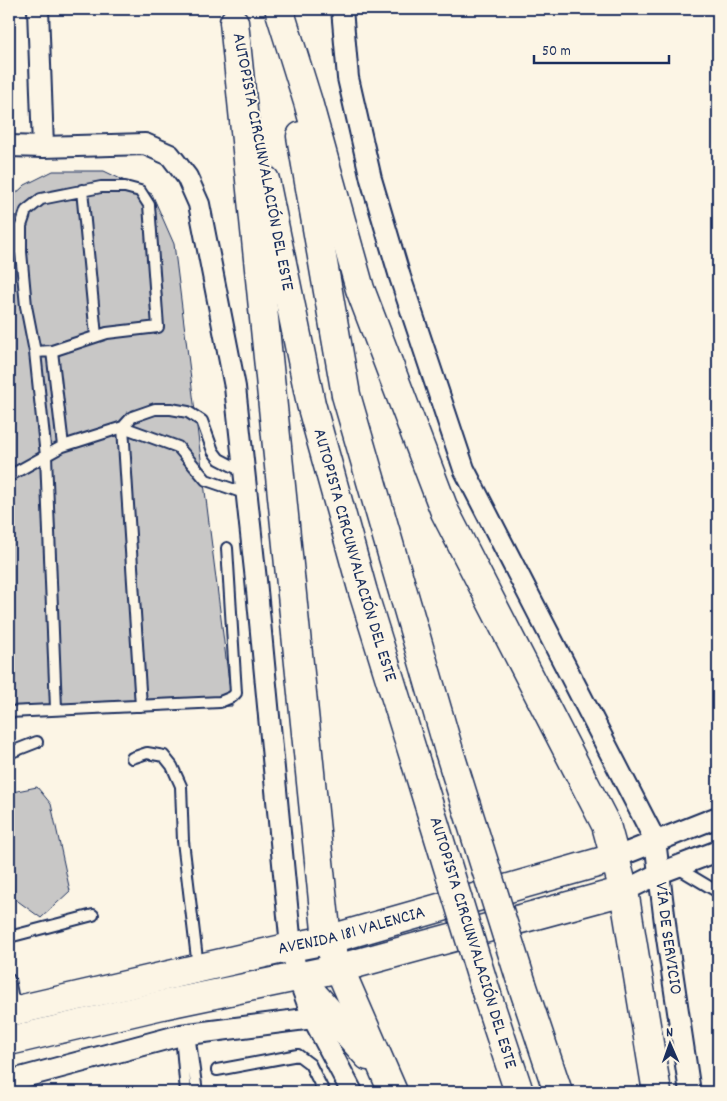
<svg xmlns="http://www.w3.org/2000/svg" width="727" height="1101" font-family="Dekko,sans-serif">
<rect width="100%" height="100%" fill="#fcf5e5"/>
<filter id="ink" filterUnits="userSpaceOnUse"><feTurbulence type="fractalNoise" baseFrequency=".02" numOctaves="2"/><feDisplacementMap in="SourceGraphic" scale="10" xChannelSelector="R" yChannelSelector="G"/><feConvolveMatrix kernelMatrix="1 2 1 2 8 2 1 2 1" color-interpolation-filters="sRGB"/></filter>
<g filter="url(#ink)">
<!-- building -->
<path fill="#c8c7c6" stroke="#1b2f5e" d="M53,171H104L152,194L174,244L232,706L9,716V200L25,185Z
M37,787L51,804L70,891L41,918L15,899L9,860V796L12,792Z"/>
<g fill="none" stroke-linecap="round" stroke-linejoin="round">
<defs>
<path id="lane" d="M82,190L96,336
M52,351L63,446
M35,352L52,351L107,333L158,327L149,205L140,191L125,187H101L41,199L26,211L21,226V252L26,306L35,352L46,456L56,708
M123,427L141,706
M123,427L178,447L206,480L247,494
M9,476L63,446L123,427L132,417L155,409H171L188,412L202,421L213,451L219,459L244,472
M9,712L220,702L232,697L236,693L227,548
M9,753L37,742
M132,758L147,753L164,756L172,766L181,786L183,841L198,967
M676,867L718,892
M9,937L93,915
M9,979L15,1010
M189,1034L197,1092
M181,1035L186,1092
M217,1070L298,1055L310,1064L324,1092"/>
<g id="street">
<path d="M38,9L43,147"/>
<path id="s1" d="M342,9L348,78L371,179L400,277L464,469L655,840L666,931L690,1092"/>
<path d="M9,146L43,147L145,144L170,155L187,177L199,204L235,387L256,580L291,947L298,977L313,1018L352,1092"/>
<path d="M614,858L718,817"/>
<path d="M624,891L660,873L718,851"/>
<path d="M9,1081L181,1035L313,1018"/>
</g>
<g id="secondary">
<path id="s2" d="M9,1012L291,947L327,940L614,858"/>
<path d="M9,1041L162,1005L340,968L624,891"/>
</g>
<g id="highway">
<path d="M280,12L308,102L360,289L445,512L606,825L624,891L657,1092"/>
<path d="M234,22L327,940L393,1092"/>
<path d="M301,136L346,395L449,751"/>
<path id="s3" d="M265,180L311,404L363,592L416,763"/>
<path d="M298,977L368,1056"/>
<path d="M522,984L558,1092"/>
<path d="M487,995L519,1092"/>
</g>
</defs>
<!-- lane casing -->
<use href="#lane" stroke="#1b2f5e" stroke-width="14"/>
<!-- street casing -->
<use href="#street" stroke="#1b2f5e" stroke-width="24"/>
<!-- secondary casing -->
<use href="#secondary" stroke="#1b2f5e" stroke-width="31"/>
<!-- highway casing -->
<use href="#highway" stroke="#1b2f5e" stroke-width="31"/>
<!-- lane -->
<use href="#lane" stroke="#fcf5e5" stroke-width="10"/>
<!-- street -->
<use href="#street" stroke="#fcf5e5" stroke-width="20"/>
<!-- secondary -->
<use href="#secondary" stroke="#fcf5e5" stroke-width="28"/>
<!-- highway -->
<use href="#highway" stroke="#fcf5e5" stroke-width="28"/>
<defs>
<path id="highway-bridge" d="M449,751L522,984
M416,763L487,995"/>
</defs>
<!-- highway-bridge casing -->
<use href="#highway-bridge" stroke="#1b2f5e" stroke-width="31" stroke-linecap="butt"/>
<!-- highway-bridge -->
<use href="#highway-bridge" stroke="#fcf5e5" stroke-width="28"/>
</g>
</g>
<g text-anchor="middle" dominant-baseline="central" stroke-width="4" stroke-linejoin="round" paint-order="stroke">
<!-- street labels -->
<g font-size="18" fill="#1b2f5e" stroke="#fcf5e5">
<text transform="translate(262 162) rotate(79)">AUTOPISTA CIRCUNVALACIÓN DEL ESTE</text>
<text stroke="none"><textPath href="#s3" startOffset="386">AUTOPISTA CIRCUNVALACIÓN DEL ESTE</textPath></text>
<text stroke="none"><textPath href="#s2" startOffset="352">AVENIDA 181 VALENCIA</textPath></text>
<text stroke="none"><textPath href="#s1" startOffset="994">VÍA DE SERVICIO</textPath></text>
<text transform="translate(472 943) rotate(73)">AUTOPISTA CIRCUNVALACIÓN DEL ESTE</text>
</g>
</g>
<!-- margin -->
<rect width="727" height="1101" fill="none" stroke="#fcf5e5" stroke-width="30"/>
<rect x="15" y="15" width="697" height="1071" fill="none" stroke="#1b2f5e" stroke-width="2" filter="url(#ink)"/>
<!-- north arrow -->
<g transform="translate(670 1044) rotate(358)" stroke="#fcf5e5" stroke-width="4" paint-order="stroke">
<path d="M0-4L9 19L0 12L-9 19Z" fill="#1b2f5e"/>
<text y="-8" font-size="14" font-weight="bold" text-anchor="middle" fill="#1b2f5e">N</text>
</g>
<!-- scale -->
<path d="M534 55v8h135v-8" fill="none" stroke="#1b2f5e" stroke-width="2.5"/>
<text x="542" y="55" font-size="15" fill="#1b2f5e" stroke="#fcf5e5" stroke-width="4" paint-order="stroke">50 m</text>
</svg>
